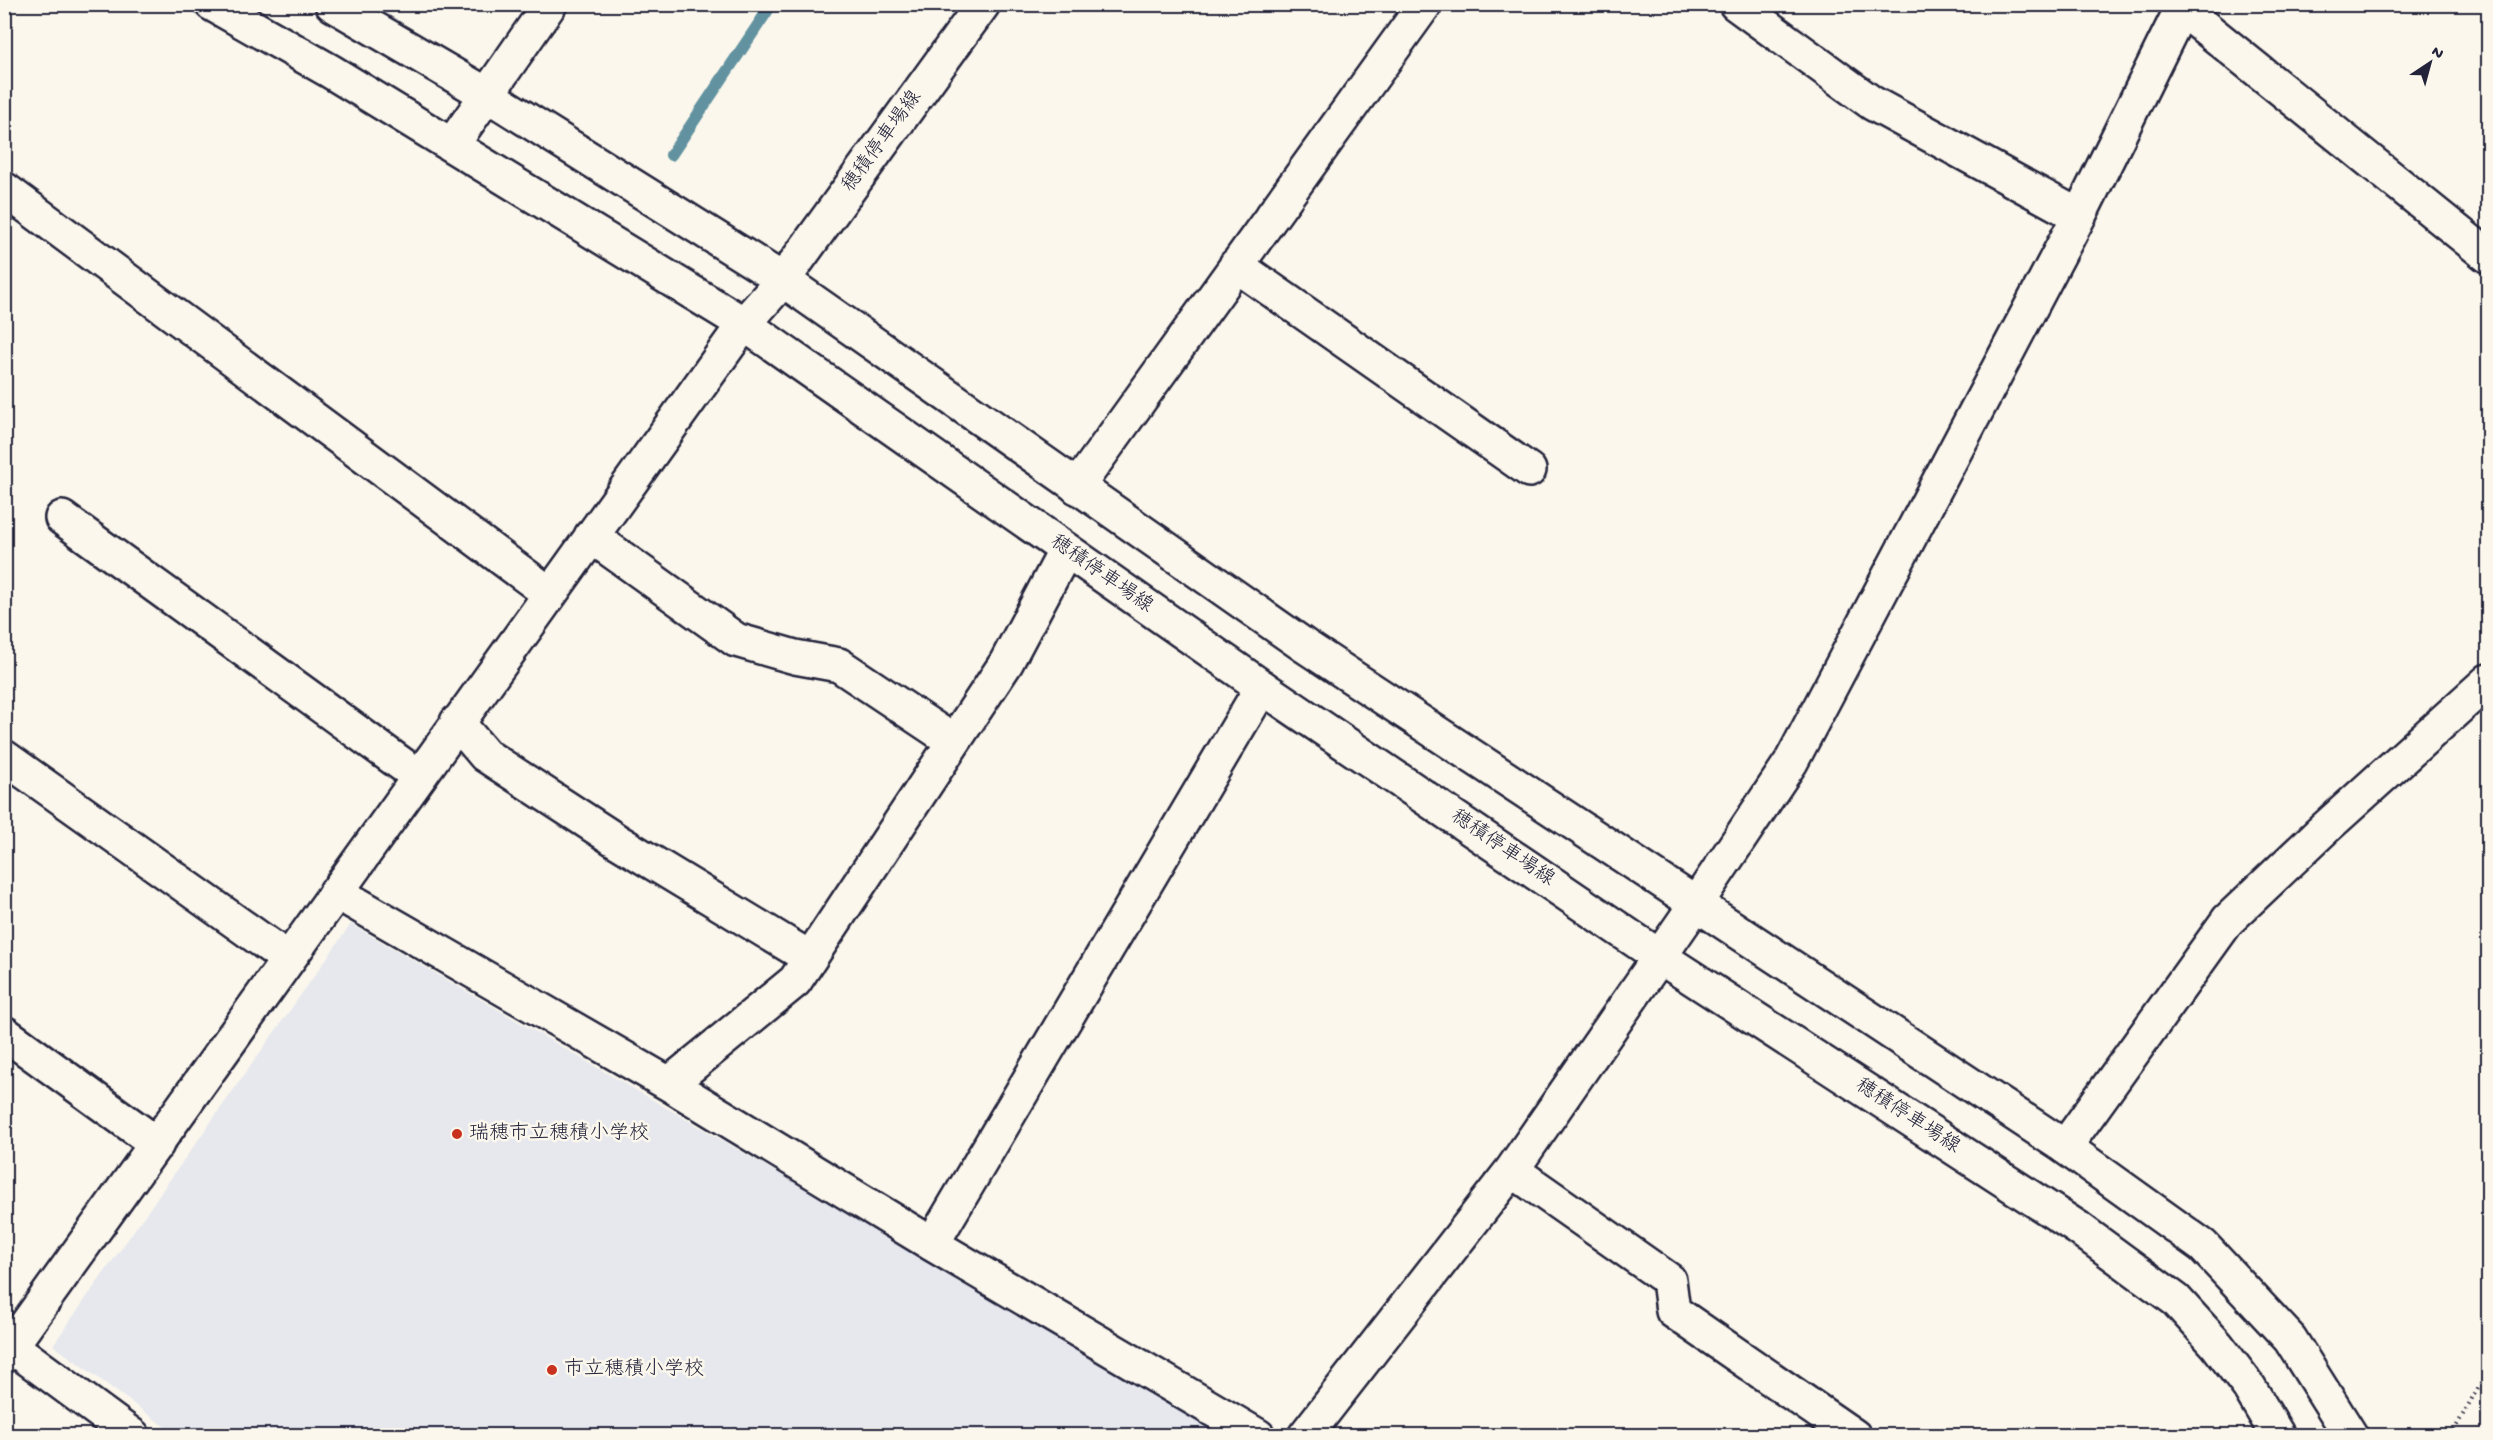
<svg xmlns="http://www.w3.org/2000/svg" width="2493" height="1440" font-family="'Gochi Hand','Klee One',sans-serif">
<rect width="100%" height="100%" fill="#fbf7ec"/>
<filter id="ink" filterUnits="userSpaceOnUse"><feTurbulence type="fractalNoise" baseFrequency=".0167" numOctaves="2"/><feDisplacementMap in="SourceGraphic" scale="12" xChannelSelector="R" yChannelSelector="G"/><feConvolveMatrix kernelMatrix="1 2 1 2 8 2 1 2 1" color-interpolation-filters="sRGB"/></filter>
<g filter="url(#ink)">
<!-- built -->
<path fill="#e6e8ee" d="M351,924L1228,1435H176L53,1345Z"/>
<g fill="none" stroke-linecap="round" stroke-linejoin="round">
<!-- stream -->
<path stroke="#6292a0" stroke-width="12" d="M671,155L772,4"/>
<defs>
<path id="minor" d="M332,4L486,94L783,280
M1736,4L1872,103L2079,216
M2182,9L2488,256
M452,145L550,4
M4,189L550,594
M1236,265L1529,470
M1077,487L1425,4
M62,518L418,776
M591,536L736,640L795,657L839,665L953,741
M457,722L485,755L617,841L810,958
M4,757L288,959
M336,892L669,1084L932,1244L1258,1436
M4,1033L157,1144
M669,1084L795,981L1006,663L1066,550
M2065,1147L2228,920L2323,830L2488,681
M1512,1170L1669,1280L1673,1311L1854,1436
M932,1244L1262,687
M11,1346L133,1436
M4,1356L744,324L330,71L212,4
M1305,1436L1512,1170L1696,904L1791,762L2079,216L2184,4"/>
<path id="major" d="M983,4L783,280L744,324L1262,687L1660,957L2078,1228L2176,1300L2217,1345L2249,1387L2278,1436
M783,280L1305,646L2065,1147L2203,1246L2290,1339L2351,1436"/>
</defs>
<!-- minor casing -->
<use href="#minor" stroke="#22223b" stroke-width="38"/>
<!-- major casing -->
<use href="#major" stroke="#22223b" stroke-width="38"/>
<!-- path -->
<path stroke="#22223b" stroke-width="4" stroke-dasharray="1.5 4.5" stroke-linecap="butt" d="M2451,1436L2488,1370"/>
<!-- minor -->
<use href="#minor" stroke="#fbf7ec" stroke-width="33"/>
<!-- major -->
<use href="#major" stroke="#fbf7ec" stroke-width="33"/>
</g>
</g>
<!-- markers -->
<g fill="#c8321e" stroke="#fbf7ec" stroke-width="2">
<circle cx="457" cy="1134" r="6"/>
<circle cx="552" cy="1370" r="6"/>
</g>
<g text-anchor="middle" dominant-baseline="central" stroke-width="5" stroke-linejoin="round" paint-order="stroke">
<!-- street labels -->
<g font-size="20" fill="#22223b" stroke="#fbf7ec">
<text transform="translate(883 142) rotate(-54)">穂積停車場線</text>
<text transform="translate(1101 575) rotate(35)">穂積停車場線</text>
<text transform="translate(1502 849) rotate(34)">穂積停車場線</text>
<text transform="translate(1907 1117) rotate(33)">穂積停車場線</text>
</g>
<!-- poi labels -->
<g font-size="20" fill="#22223b" stroke="#fbf7ec" text-anchor="start">
<text x="469" y="1134">瑞穂市立穂積小学校</text>
<text x="564" y="1370">市立穂積小学校</text>
</g>
</g>
<!-- margin -->
<rect width="2493" height="1440" fill="none" stroke="#fbf7ec" stroke-width="24"/>
<rect x="12" y="12" width="2469" height="1416" fill="none" stroke="#22223b" stroke-width="2" filter="url(#ink)"/>
<!-- north arrow -->
<g transform="translate(2430 63) rotate(36)" stroke="#fbf7ec" stroke-width="4.5" paint-order="stroke">
<path d="M0-4.5L10 22L0 15L-10 22Z" fill="#22223b"/>
<text y="-9" font-size="16" font-weight="bold" text-anchor="middle" fill="#22223b">N</text>
</g>
</svg>
